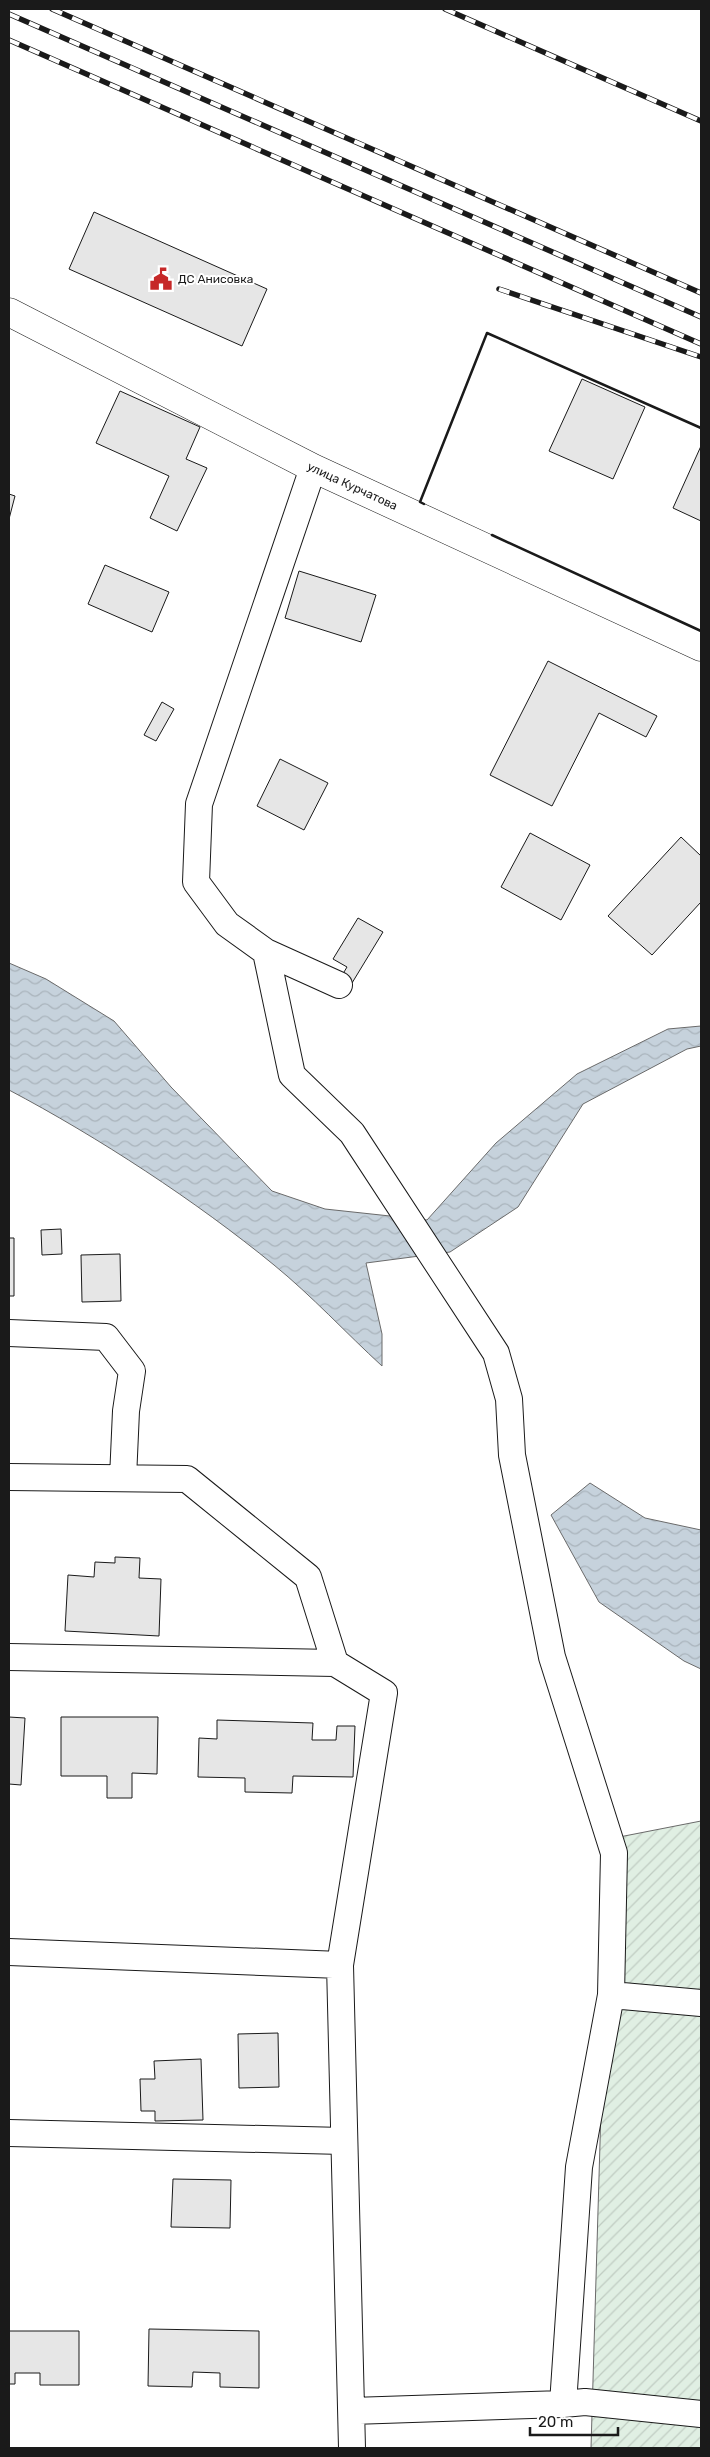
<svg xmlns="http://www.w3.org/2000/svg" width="710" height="2457" font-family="Rubik,sans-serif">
<defs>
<pattern id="garden-furrows" width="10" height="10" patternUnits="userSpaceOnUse" patternTransform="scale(1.25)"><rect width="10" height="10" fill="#e0efe3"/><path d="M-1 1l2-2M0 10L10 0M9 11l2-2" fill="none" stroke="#c0ccc2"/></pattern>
<pattern id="water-waves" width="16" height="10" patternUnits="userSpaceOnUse" patternTransform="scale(1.25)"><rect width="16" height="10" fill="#c6d2dc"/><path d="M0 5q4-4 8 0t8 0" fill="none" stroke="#aab4bc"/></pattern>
</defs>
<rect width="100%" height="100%" fill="#fff"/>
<!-- garden -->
<path fill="url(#garden-furrows)" stroke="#6a6a6a" d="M701,1821V2448H591L609,1839Z"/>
<!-- water -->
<path fill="url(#water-waves)" stroke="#6a6a6a" d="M9,963L46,979L114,1021L171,1087L272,1191L325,1209L427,1220L496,1143L577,1074L668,1029L701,1026V1046L687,1049L583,1104L518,1207L450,1252L366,1263L382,1334V1366C346,1333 312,1296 274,1265C196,1201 98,1137 9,1090Z
M590,1483L645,1518L701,1530V1669L684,1661L599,1602L551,1515Z"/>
<!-- building -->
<path fill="#e6e6e6" stroke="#1a1a1a" d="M94,212L267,289L242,346L69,269Z
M582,379L645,407L613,479L549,451Z
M120,391L200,427L186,459L207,468L177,531L150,518L169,476L96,443Z
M701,446V521L673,508Z
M9,494L15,496L9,519Z
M105,565L169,592L152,632L88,604Z
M299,571L376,595L361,642L285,618Z
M548,661L657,716L646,737L599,713L552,806L490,775Z
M162,702L174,709L156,741L144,735Z
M280,759L328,783L304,830L257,806Z
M530,833L590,865L561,920L501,887Z
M681,837L701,856V902L652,955L608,916Z
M358,918L383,932L352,983L341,977L347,967L333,959Z
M61,1229L62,1254L42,1255L41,1230Z
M9,1238H14V1296H9Z
M120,1254L121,1301L82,1302L81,1255Z
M115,1557L140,1558L139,1578L161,1579L159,1636L65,1631L68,1575L94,1577L95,1562L115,1563Z
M9,1717L25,1718L21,1785L9,1784Z
M61,1717H158L157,1774L132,1773V1798H107V1776H61Z
M217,1720L313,1723L312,1740H336L337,1726H355L353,1777L293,1776L292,1793L245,1792V1778L198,1777L199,1738L217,1739Z
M278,2033L279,2087L239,2088L238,2034Z
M201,2059L203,2120L155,2121V2111H141L140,2079H155L154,2061Z
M173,2179L231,2180L230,2228L171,2227Z
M149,2329L259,2331V2388L220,2387V2373L193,2372L192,2387L148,2386Z
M9,2331H79V2385H40V2373H15V2384H9Z"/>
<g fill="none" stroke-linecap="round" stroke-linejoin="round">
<defs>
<path id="minor" d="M313,468L199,804L196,882L227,924L266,952L339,985
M266,952L292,1075L352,1133L496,1353L509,1399L512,1455L552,1657L614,1853L611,1995L579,2167L563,2404L352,2411
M9,1333L106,1337L132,1371L126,1411L123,1478
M9,1477L187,1479L308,1577L335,1663
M9,1657L335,1663L384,1693L340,1965L352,2448
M9,1952L340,1965
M611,1995L701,2003
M9,2133L343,2141
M563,2404L585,2402L701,2414"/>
<g id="tertiary">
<path id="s1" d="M9,312L313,468L701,647"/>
</g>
</defs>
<!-- minor casing -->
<use href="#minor" stroke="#1a1a1a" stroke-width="28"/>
<!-- tertiary casing -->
<use href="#tertiary" stroke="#1a1a1a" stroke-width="29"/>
<!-- minor -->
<use href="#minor" stroke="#fff" stroke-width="26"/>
<!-- tertiary -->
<use href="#tertiary" stroke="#fff" stroke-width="28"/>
<defs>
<path id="rail" d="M52,9L701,293
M445,9L701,121
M9,14L701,317
M9,40L701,344
M499,289L701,357"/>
</defs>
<!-- rail casing -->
<use href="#rail" stroke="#1a1a1a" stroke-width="5.5"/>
<!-- rail -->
<use href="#rail" stroke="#fff" stroke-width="4" stroke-dasharray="11" stroke-linecap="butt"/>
<!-- wall -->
<path stroke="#1a1a1a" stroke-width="2.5" d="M424,504L420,502L487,333L701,428
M492,535L701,631"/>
</g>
<!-- icons -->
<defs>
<symbol id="civic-bare" viewBox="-9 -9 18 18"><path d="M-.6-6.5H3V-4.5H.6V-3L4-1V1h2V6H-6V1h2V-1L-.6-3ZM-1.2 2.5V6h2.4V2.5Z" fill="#c62828" stroke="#fff" stroke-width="2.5" paint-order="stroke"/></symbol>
</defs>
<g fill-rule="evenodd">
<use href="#civic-bare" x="145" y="263" width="32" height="32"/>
</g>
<g text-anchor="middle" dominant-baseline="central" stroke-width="4" stroke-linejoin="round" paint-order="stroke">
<!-- poi labels -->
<g font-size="12" fill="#1a1a1a" stroke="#fff" text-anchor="start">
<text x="178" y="279">ДС Анисовка</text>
</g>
<!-- street labels -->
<g font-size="12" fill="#1a1a1a" stroke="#fff">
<text stroke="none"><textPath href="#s1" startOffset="385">улица Курчатова</textPath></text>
</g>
</g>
<!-- border -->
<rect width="710" height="2457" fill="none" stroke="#1a1a1a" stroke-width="20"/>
<!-- scale -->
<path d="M530 2427v8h88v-8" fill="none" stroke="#1a1a1a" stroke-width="2.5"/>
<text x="538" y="2427" font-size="15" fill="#1a1a1a" stroke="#ffffff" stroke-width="4" paint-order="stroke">20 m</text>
</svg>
